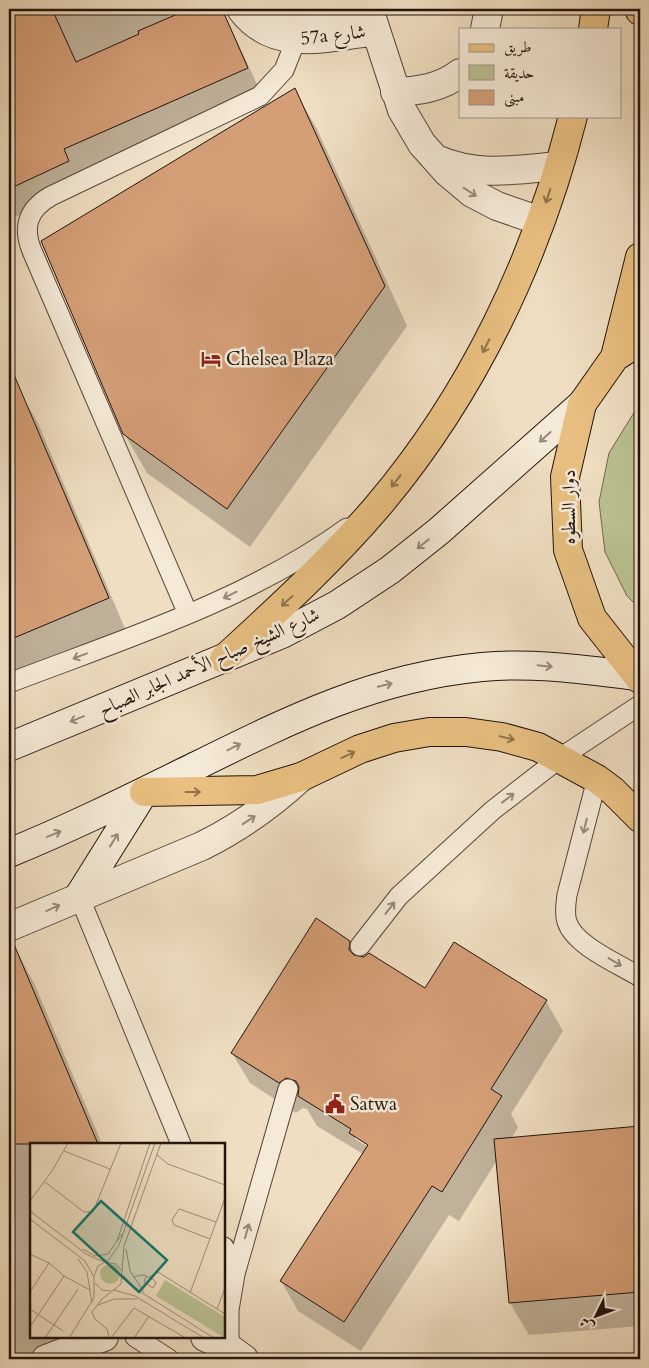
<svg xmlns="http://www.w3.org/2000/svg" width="649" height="1368" font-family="Cardo,Amiri,serif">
<rect width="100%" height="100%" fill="#efdec1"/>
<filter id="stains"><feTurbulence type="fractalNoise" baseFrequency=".004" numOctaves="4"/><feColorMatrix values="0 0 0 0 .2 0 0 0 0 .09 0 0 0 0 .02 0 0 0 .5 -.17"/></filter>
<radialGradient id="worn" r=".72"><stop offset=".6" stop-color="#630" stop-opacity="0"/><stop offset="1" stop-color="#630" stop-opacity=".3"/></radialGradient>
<!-- green -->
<path fill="#bbc192" stroke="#6e6a50" d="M640,407V609L627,596L605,552L599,502L609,453L635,411Z"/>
<!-- shadow -->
<path fill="#0003" fill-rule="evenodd" d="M9,9H165L170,18L192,9H222L261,93L82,186L9,220Z
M294,90L317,129L407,326L250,547L147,473L124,433Z
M19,391L38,423L126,631L9,681V395Z
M350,941L358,957L426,990L546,1001L563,1031L511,1114L518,1127L511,1139L640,1127V1326L529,1335L510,1303L497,1160L459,1221L449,1215L361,1351L298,1311L281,1281L363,1154L317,1126L307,1109L303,1108L296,1113L250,1083L232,1053ZM355,1136L374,1147L372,1149L355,1139Z
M16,950L34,983L102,1144H31V1337H110L52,1359H9V953Z"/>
<!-- building -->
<path fill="#d49e77" stroke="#22130d" d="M9,9H52L76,62L139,34L138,31L189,9H222L248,68L64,149L69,161L9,189Z
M295,88L385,286L227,509L123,434L41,241Z
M9,363L109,598L9,640Z
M316,918L350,941L349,950L354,955L364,957L369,953L425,988L454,942L547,1000L491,1089L502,1096L442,1192L432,1186L344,1322L280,1281L368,1145L349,1133L351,1129L298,1096L299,1087L296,1081L286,1078L279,1083L231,1053Z
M9,942H13L98,1144H9Z
M640,1126V1292L509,1303L494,1139Z"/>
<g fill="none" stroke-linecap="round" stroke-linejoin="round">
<defs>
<path id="service" d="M188,614L32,251C22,227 28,209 51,196L260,96L284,70L296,40
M9,683C124,639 246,601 347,528
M597,779L567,895C566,903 564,913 567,922C575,946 619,964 640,977
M79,896L181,1144
M360,946L399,896L493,810L560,758L640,705
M224,1247L235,1274
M135,1337L169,1359
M229,1348V1310L235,1274L288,1089"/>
<path id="minor" d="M241,9C274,54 329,37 376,31
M267,9C292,27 323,15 350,9
M369,9L402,110L422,144L447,172L472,193L497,206L540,221
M485,29L489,9
M395,92C419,91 441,88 460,73
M436,159C476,177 516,170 558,166
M9,927L202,846C240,827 271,805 301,777
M205,1337L229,1348L244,1359
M46,1359L104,1337"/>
<path id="secondary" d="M9,747L282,634L337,605L390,570L439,531L582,404
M9,853C73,827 135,796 198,765C291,719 376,677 482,667C534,662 586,670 637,676
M79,896L144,792"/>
<path id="primary" d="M640,9V11
M593,29L596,9
M640,341L615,357L582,404L565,477L568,550L592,618L640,679
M615,357L640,257
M224,659C277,610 330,562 377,507C472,395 537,259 573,116
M144,792L257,790L301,777L360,749L394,738L429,732H466L502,737L538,747L597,779L613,791L640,818"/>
</defs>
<!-- service casing -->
<use href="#service" stroke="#55463a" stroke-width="21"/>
<!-- minor casing -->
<use href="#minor" stroke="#55463a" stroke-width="30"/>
<!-- secondary casing -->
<use href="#secondary" stroke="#22130d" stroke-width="30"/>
<!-- primary casing -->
<use href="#primary" stroke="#22130d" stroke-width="30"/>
<!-- service -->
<use href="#service" stroke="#f5ead7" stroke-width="19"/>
<!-- minor -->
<use href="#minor" stroke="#f5ead7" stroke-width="28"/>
<!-- secondary -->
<use href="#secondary" stroke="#f5ead7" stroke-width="28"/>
<!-- primary -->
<use href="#primary" stroke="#e8bf80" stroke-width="28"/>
</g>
<!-- one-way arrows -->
<defs><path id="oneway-shaft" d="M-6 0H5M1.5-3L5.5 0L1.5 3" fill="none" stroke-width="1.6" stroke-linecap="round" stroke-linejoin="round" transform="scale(1.25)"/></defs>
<g stroke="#96897c">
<use href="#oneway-shaft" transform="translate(470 192) rotate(33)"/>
<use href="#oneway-shaft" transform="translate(545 437) rotate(138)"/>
<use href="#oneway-shaft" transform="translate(423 544) rotate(141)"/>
<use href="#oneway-shaft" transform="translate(230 595) rotate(154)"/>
<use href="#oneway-shaft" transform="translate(80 656) rotate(159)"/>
<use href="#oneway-shaft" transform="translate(545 666) rotate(6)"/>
<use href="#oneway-shaft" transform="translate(385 685) rotate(-13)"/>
<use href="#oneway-shaft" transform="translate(77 719) rotate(158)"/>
<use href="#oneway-shaft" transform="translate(234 747) rotate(-27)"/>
<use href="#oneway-shaft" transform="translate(508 798) rotate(-38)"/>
<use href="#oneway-shaft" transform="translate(249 820) rotate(-33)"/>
<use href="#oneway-shaft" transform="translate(585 826) rotate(104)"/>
<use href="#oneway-shaft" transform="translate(54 834) rotate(-23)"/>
<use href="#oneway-shaft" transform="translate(114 840) rotate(-58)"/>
<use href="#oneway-shaft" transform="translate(53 908) rotate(-24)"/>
<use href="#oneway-shaft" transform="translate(390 908) rotate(-52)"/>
<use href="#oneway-shaft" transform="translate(615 962) rotate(31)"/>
<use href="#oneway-shaft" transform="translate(247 1231) rotate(-74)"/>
</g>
<g stroke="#8f724c">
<use href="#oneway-shaft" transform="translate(548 196) rotate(108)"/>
<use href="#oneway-shaft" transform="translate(486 346) rotate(117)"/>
<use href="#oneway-shaft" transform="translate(396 481) rotate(128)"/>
<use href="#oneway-shaft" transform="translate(287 601) rotate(137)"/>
<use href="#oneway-shaft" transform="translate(507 738) rotate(14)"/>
<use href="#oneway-shaft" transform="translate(348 755) rotate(-25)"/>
<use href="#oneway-shaft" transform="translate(193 792)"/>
</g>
<!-- icons -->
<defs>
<symbol id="hotel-bare" viewBox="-9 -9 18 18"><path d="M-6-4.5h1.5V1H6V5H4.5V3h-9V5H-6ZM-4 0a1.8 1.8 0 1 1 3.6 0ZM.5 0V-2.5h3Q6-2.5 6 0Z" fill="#8f2418" stroke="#f5ead7" stroke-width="2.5" paint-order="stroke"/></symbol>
<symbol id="civic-bare" viewBox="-9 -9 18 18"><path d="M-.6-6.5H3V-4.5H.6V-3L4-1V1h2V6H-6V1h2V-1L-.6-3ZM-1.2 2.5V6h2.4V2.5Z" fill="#8f2418" stroke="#f5ead7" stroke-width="2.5" paint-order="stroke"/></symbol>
</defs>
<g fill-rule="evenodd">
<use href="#hotel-bare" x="197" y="345" width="28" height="28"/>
<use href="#civic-bare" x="321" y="1090" width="28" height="28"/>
</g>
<g text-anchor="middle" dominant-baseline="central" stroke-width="5" stroke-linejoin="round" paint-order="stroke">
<!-- street labels -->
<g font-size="19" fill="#22130d" stroke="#f5ead7">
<text transform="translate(333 35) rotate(-6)">57a شارع</text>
<text transform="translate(569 507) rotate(-90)">دوار السطوه</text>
<text transform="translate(209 662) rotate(-24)">شارع الشيخ صباح الأحمد الجابر الصباح</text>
</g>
<!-- poi labels -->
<g font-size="19" fill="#22130d" stroke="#f5ead7" text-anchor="start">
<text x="226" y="359">Chelsea Plaza</text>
<text x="350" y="1104">Satwa</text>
</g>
</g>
<!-- overview -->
<g transform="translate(30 1143)">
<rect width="195" height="195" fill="#efdec1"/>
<path d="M70 131a10 10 0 1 1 20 0a10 10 0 1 1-20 0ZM135,137L195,174V195L126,153Z" fill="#bbc192"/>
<path fill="none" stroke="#9d8d79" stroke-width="1" d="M34,8L80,26M127,12L138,21L195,42M15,39L54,69H63L91,0M0,58L22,28L38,0M0,68L56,111L74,119M0,76L55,118L64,134V155L39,195M180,96L144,82L142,77L149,66L186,79M87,98L120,0M53,106L65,113L78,111L92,91M96,106L100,128L114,149M0,111L19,120L34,133L0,184M48,116L57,129L62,160M77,119L89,102L125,0M92,128L94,103L131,0M93,132L106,146L184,195M34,133L60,147M64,133L68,123L75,119L86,121L92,128L91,141L72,156L62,169L65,176L77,186L79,195M103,134L112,132H115L116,133L123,136L126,140L123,145L114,139L116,133M120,134L128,129L195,171M65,140L72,147L81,148M84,147L105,153L174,195M0,149L19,120M160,150L195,55M68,162L84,156H107M0,166L33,188M187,166L195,145M15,195L48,146M81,195L104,165L154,194M104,195L119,173"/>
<path fill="#0f766e" fill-opacity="0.15" stroke="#0f766e" stroke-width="2.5" d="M71,58L137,117L109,149L43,89Z"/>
<rect width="195" height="195" fill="none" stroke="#22130d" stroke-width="2.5"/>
</g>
<!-- margin -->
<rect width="649" height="1368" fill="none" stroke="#efdec1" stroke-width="30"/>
<rect x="10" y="10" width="629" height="1348" fill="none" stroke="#22130d" stroke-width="2.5"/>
<rect x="15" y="15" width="619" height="1338" fill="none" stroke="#22130d"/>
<!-- legend -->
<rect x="459" y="28" width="162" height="90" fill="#f5ead7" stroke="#a19486"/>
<rect x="469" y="44" width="25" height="8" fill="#e8bf80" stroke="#a19486"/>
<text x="504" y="52" font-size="15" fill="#22130d">طريق</text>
<rect x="469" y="65" width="25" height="15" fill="#bbc192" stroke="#a19486"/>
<text x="504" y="78" font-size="15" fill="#22130d">حديقة</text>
<rect x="469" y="90" width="25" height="15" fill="#d49e77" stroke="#a19486"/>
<text x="504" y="102" font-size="15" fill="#22130d">مبنى</text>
<!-- north arrow -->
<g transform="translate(596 1316) rotate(228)" stroke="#f5ead7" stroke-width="4" paint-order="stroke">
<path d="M0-4L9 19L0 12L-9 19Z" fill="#22130d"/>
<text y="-8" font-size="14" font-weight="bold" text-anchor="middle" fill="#22130d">ش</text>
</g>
<rect width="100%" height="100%" filter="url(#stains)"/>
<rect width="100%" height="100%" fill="url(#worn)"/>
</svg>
